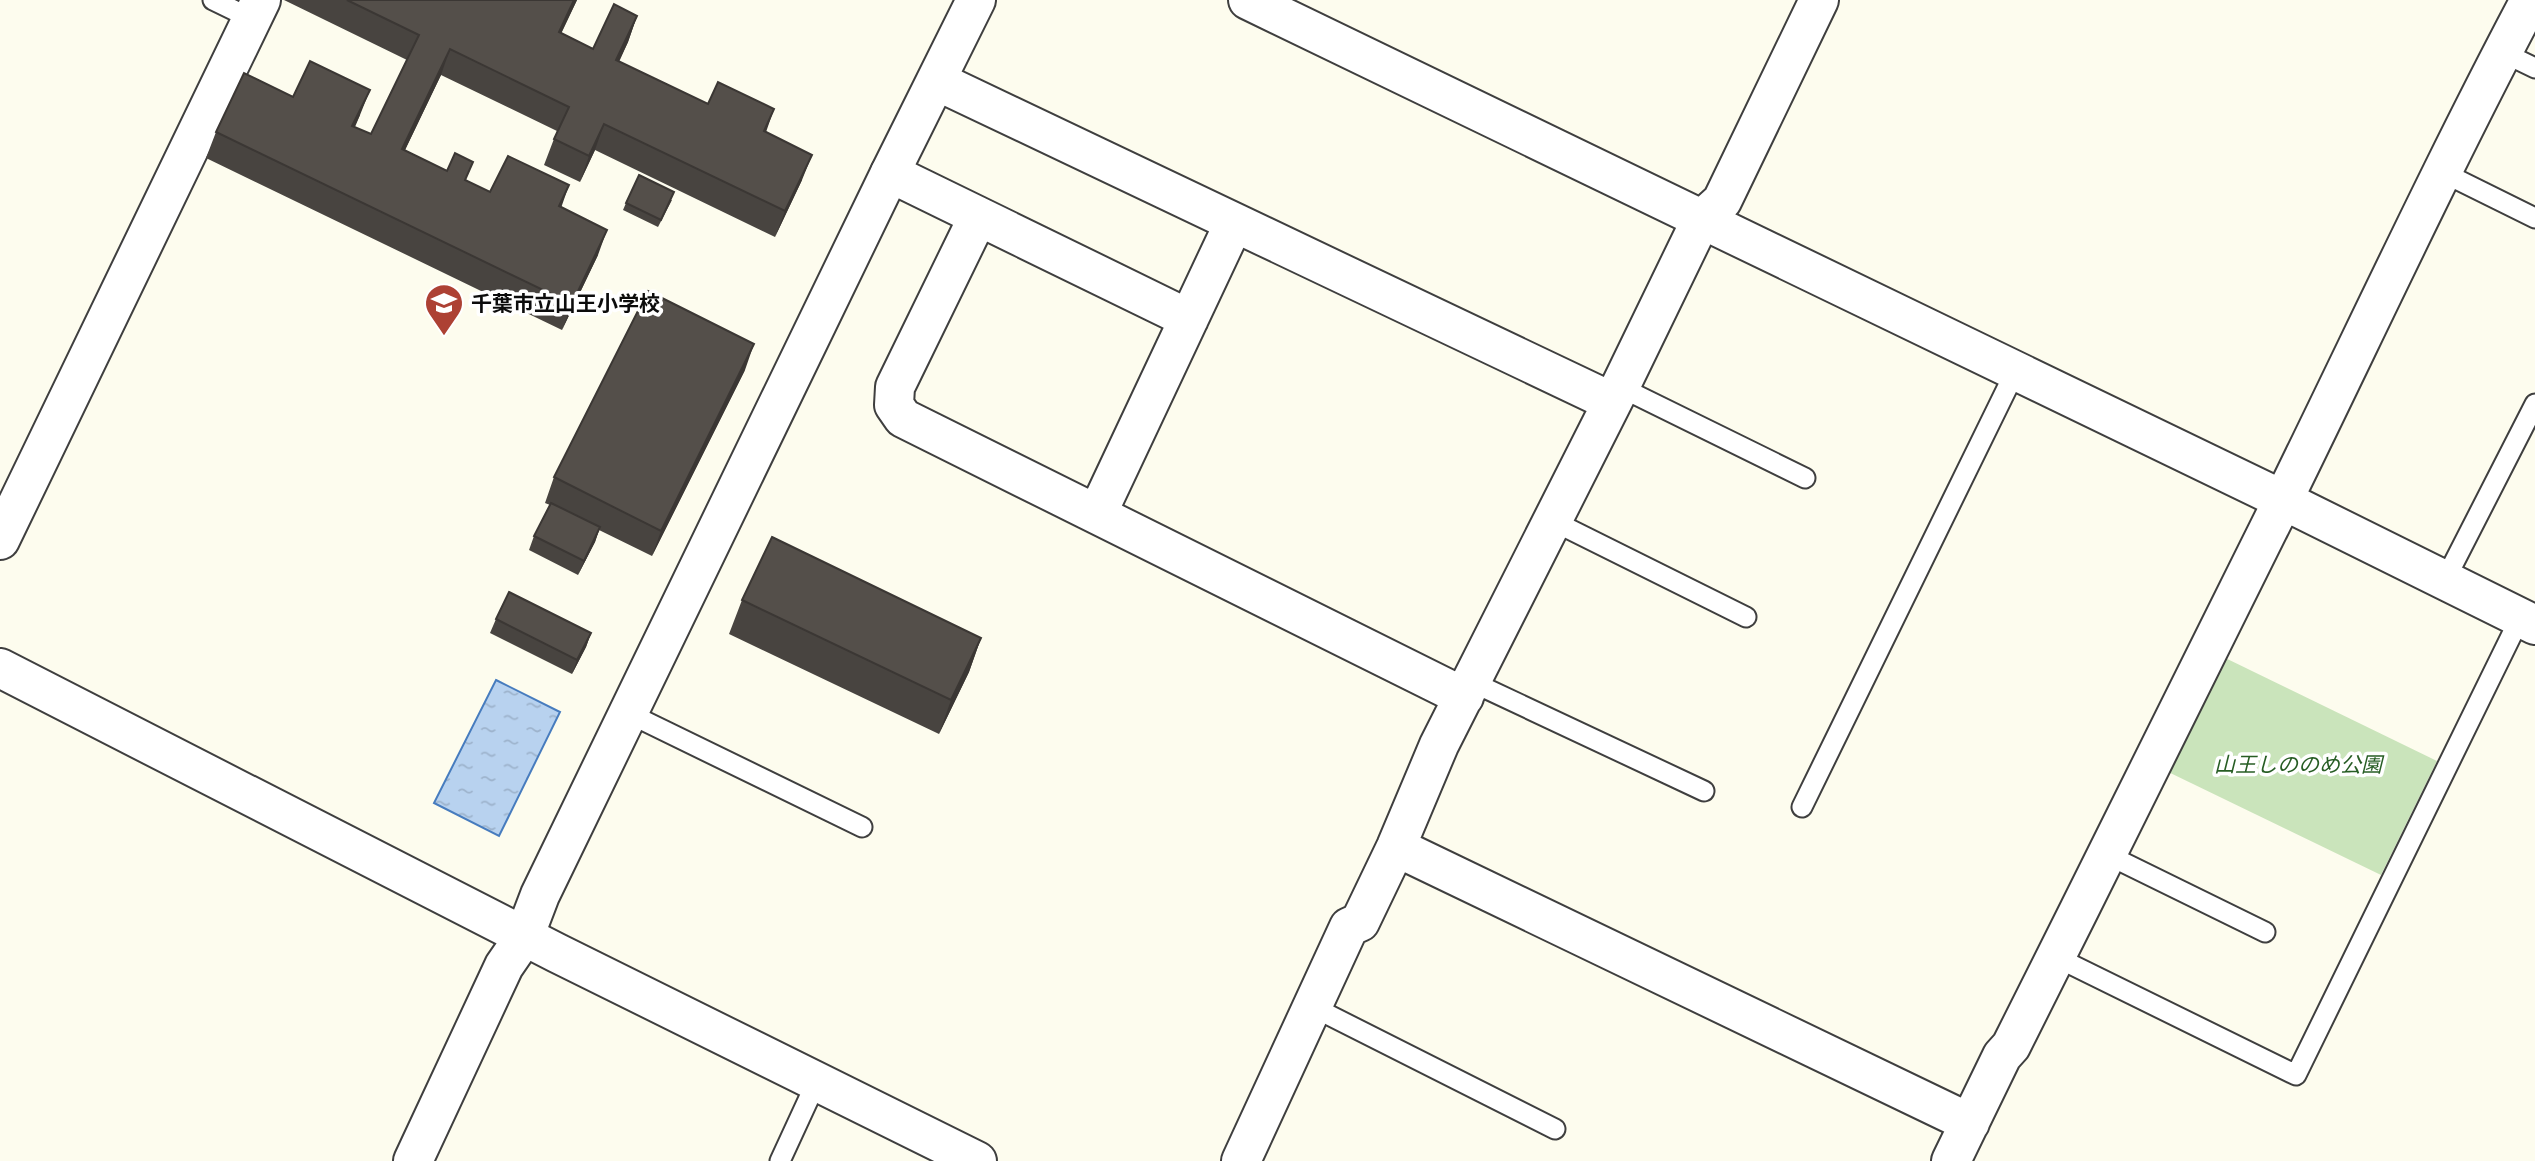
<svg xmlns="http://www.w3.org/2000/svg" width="2535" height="1161" font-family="'Source Serif 4','Noto Sans JP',serif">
<defs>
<pattern id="water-ripples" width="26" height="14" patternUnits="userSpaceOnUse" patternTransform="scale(1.75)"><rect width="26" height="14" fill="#b8d2ef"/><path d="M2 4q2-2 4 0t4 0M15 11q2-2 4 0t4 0" fill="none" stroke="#9db3cc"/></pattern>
</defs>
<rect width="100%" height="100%" fill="#fdfcee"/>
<!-- grass -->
<path fill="#cae4bb" d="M2215,653L2437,761L2381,875L2160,768Z"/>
<!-- water -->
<path fill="url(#water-ripples)" stroke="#477cbe" stroke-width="2" d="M496,680L560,712L499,836L434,803Z"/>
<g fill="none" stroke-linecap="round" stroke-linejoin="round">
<defs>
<path id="service" d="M213,0L252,19
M2502,52L2535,68
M2442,172L2535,218
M1620,387L1805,478
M1553,521L1746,617
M2445,580L2535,404
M1472,682L1704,791
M628,713L862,827
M1802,807L2016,370
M2106,854L2265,932
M2056,957L2296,1075L2520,618
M1311,1006L1555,1129
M780,1161L816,1083"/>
<path id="minor" d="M1248,0L2283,500L2535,625
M937,81L1612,402
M890,173L1189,319
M978,217L895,387L894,405L903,418L1464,697
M1097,514L1234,223
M0,540L261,0
M0,668L557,953L977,1161
M1396,847L1970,1123
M1241,1161L1349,927L1360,922L1396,847L1439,745L1620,387L1701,220L1722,201L1819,0
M1951,1161L2002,1056L2011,1046C2102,864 2194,682 2283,500C2365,333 2443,164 2530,0"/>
<path id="tertiary" d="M413,1161L504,966L524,937L540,895L890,173L976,0"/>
</defs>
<!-- service casing -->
<use href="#service" stroke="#3f3f3f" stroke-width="23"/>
<!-- minor casing -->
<use href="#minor" stroke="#3f3f3f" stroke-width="42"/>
<!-- tertiary casing -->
<use href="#tertiary" stroke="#3f3f3f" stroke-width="42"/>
<!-- service -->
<use href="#service" stroke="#fff" stroke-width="19"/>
<!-- minor -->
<use href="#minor" stroke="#fff" stroke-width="38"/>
<!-- tertiary -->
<use href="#tertiary" stroke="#fff" stroke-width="38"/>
</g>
<!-- wall -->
<path fill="#484440" d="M284,0H577L561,34L593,49L637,16L628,42L619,62L766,132L802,180L775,237L595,150L580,182L544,165L557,131L441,75L405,150L490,192L561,207L598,255L562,330L206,158L216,132L293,97L360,115L355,127L371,134L407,60Z
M672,200L658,227L623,210L626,203Z
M745,370L652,556L599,530L595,542L578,575L529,550L534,536L550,505L545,503L554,477Z
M742,600L981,638L969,672L939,734L729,634Z
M496,619L591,633L586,647L572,674L490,633Z"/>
<!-- shaded-wall -->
<path fill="#3b3734" d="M574,0H577L549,58L559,32Z
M637,16L628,42L607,86L616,60Z
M450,49L441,75L393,175L402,149Z
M370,90L360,115L343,151L352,126Z
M774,109L765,135L764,131Z
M604,124L595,150L580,182L589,156Z
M812,155L802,180L775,237L785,211Z
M569,185L560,211L559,206Z
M607,230L598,255L562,330L572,304Z
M754,344L745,370L652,556L661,531Z
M600,527L595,542L578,575L584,561Z
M591,633L586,647L572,674L577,660Z
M981,638L969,672L939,734L951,700Z"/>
<!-- building -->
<path fill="#544f4a" stroke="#3b3734" stroke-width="2" d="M347,0H574L559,32L593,49L614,4L637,16L616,60L708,104L718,82L774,109L764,131L812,155L785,211L604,124L589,156L554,139L569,107L450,49L402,149L447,171L455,153L473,162L465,180L490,192L508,156L569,185L559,206L607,230L572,304L216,132L244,73L293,97L310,61L370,90L352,126L371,134L419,35Z
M639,175L674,192L661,220L626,203Z
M648,291L754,344L661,531L554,477Z
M551,503L600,527L584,561L534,536Z
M772,537L981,638L951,700L742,600Z
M509,592L591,633L577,660L496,619Z"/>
<!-- icons -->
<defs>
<symbol id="school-pin" viewBox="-11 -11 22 30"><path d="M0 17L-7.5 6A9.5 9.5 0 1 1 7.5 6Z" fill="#ad4134" stroke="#fff"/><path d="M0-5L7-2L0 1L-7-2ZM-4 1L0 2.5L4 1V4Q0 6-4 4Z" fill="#fff"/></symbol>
</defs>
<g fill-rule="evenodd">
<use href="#school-pin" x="422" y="281" width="44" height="60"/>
</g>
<g text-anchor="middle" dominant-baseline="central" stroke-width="7" stroke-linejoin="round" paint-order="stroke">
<!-- poi labels -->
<g font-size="21" font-weight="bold" fill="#0c0c0c" stroke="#fff" text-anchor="start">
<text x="471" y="303">千葉市立山王小学校</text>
</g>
<!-- park labels -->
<g font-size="21" font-style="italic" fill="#275d24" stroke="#fff">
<text x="2298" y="764">山王しののめ公園</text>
</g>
</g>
</svg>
